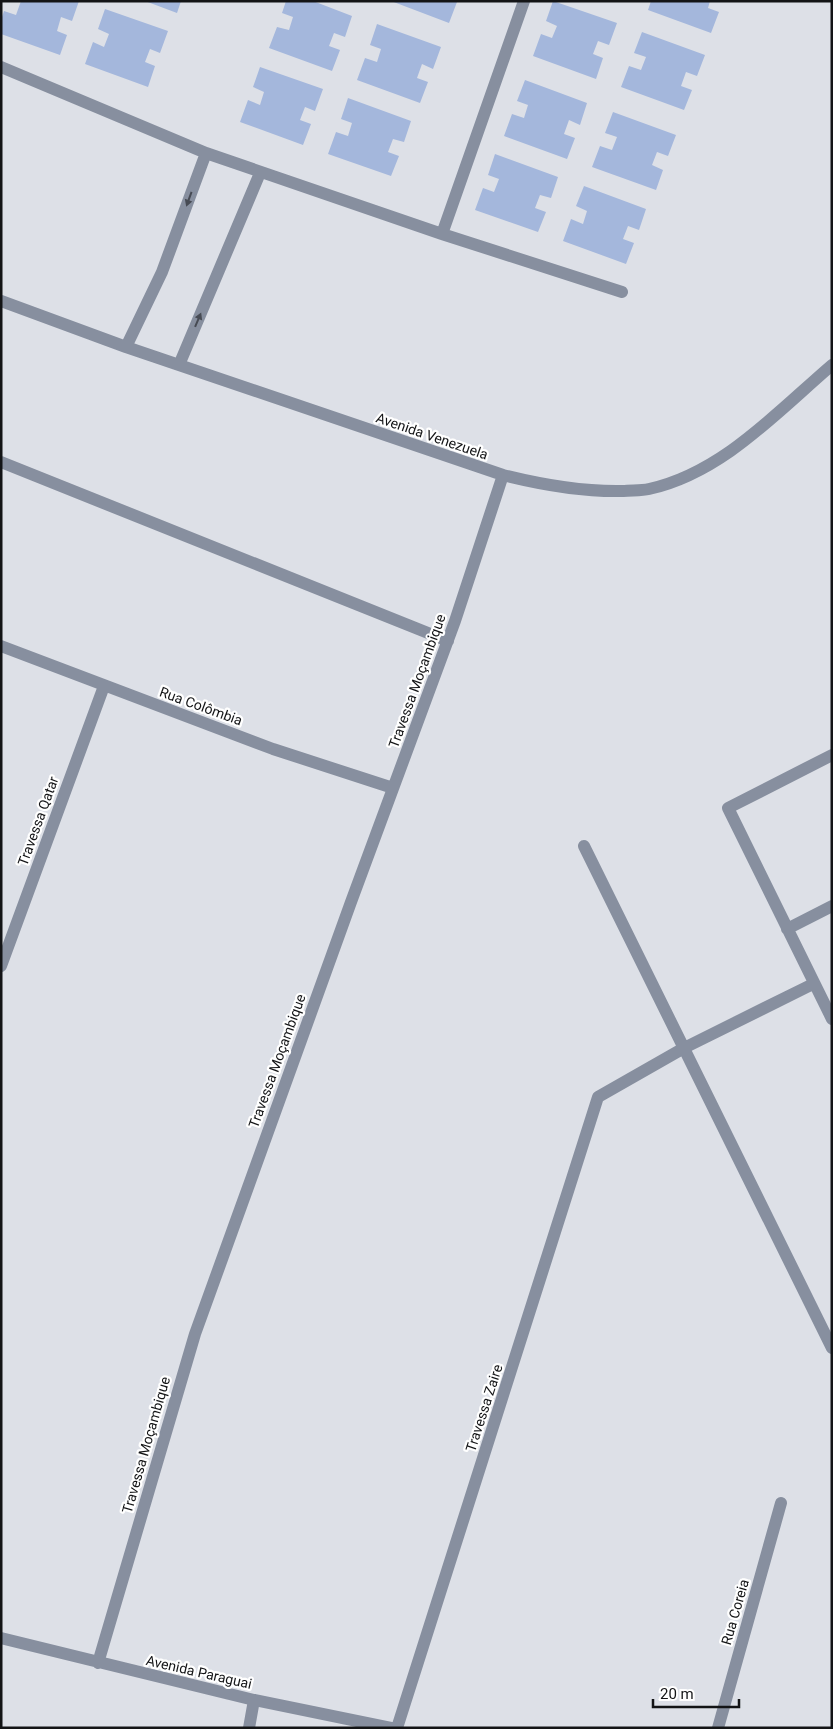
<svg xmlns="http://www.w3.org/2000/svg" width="833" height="1729" font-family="Roboto,sans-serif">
<rect width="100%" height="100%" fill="#dde0e7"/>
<!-- building -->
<path fill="#a4b7dc" d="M21,1H79L72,21L61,17L57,31L67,35L60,55L1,34V20L4,11L16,15Z
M145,1H181L177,13Z
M286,1H313L352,16L345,37L334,33L329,46L340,50L332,71L269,48L277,27L289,30L293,17L282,13Z
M391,1H455L457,2L449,23Z
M553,1L617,23L609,45L598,41L593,54L603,58L596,79L533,56L541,34L552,38L557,26L546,21Z
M651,1H710L708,8L719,12L711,33L648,10Z
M105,9L168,31L160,53L150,49L145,62L155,66L148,87L85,64L93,42L104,47L109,34L98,29Z
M377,24L441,47L433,69L422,64L417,78L428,82L420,103L357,80L365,58L377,62L381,49L370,45Z
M642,32L705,55L697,76L686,72L681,86L692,90L684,110L621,87L629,66L641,70L646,57L634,53Z
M260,67L323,89L315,111L305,107L300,120L311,124L303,145L240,122L248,100L260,105L264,92L253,87Z
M525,80L587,103L580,125L569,120L564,134L575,138L567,159L504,136L512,114L524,118L528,105L517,101Z
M348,98L411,121L404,142L393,139L388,152L399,156L391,176L328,154L336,132L348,136L352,123L341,119Z
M613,112L676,135L668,156L657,152L652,165L663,170L656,190L592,167L600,146L612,150L617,137L605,133Z
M495,154L558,177L551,198L540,195L535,208L546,212L538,232L475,210L483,188L494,192L499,179L488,175Z
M584,186L646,209L639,230L628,226L623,239L634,243L626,264L563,241L571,219L583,224L587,211L576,206Z"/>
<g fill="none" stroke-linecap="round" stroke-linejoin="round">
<!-- minor -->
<path stroke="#878f9f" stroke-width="12" d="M1,67L206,153L442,234L622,292
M442,234L524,1
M1,301L126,347L503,475C543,485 582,492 623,491C631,490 641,491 649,489C722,473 777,412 832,365
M126,347L162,272L206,153
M179,365L260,173
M1,462L448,641
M1,646L273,749L393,788
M832,755L728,808L832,1019
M584,846L832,1348
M787,929L832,906
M1,966L104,686
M1,1638L254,1700L391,1728
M98,1663L195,1334L351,902L455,621L503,475
M249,1728L254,1700
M397,1728L598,1097L684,1048L813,984
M718,1728L781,1503"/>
</g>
<!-- one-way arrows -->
<defs><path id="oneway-solid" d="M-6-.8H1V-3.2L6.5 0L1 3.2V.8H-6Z" transform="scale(1.25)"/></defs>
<g fill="#474b54">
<use href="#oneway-solid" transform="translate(189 199) rotate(110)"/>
<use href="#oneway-solid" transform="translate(198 320) rotate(-67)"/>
</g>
<g text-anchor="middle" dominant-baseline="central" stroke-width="4.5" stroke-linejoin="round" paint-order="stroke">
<!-- street labels -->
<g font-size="14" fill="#131416" stroke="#fff">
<text transform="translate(432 436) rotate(19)">Avenida Venezuela</text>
<text transform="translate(417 681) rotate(-70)">Travessa Moçambique</text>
<text transform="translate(201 706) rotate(20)">Rua Colômbia</text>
<text transform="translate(38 821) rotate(-70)">Travessa Qatar</text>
<text transform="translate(277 1061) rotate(-70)">Travessa Moçambique</text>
<text transform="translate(484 1408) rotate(-72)">Travessa Zaire</text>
<text transform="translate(146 1445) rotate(-74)">Travessa Moçambique</text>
<text transform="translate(735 1612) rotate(-74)">Rua Coreia</text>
<text transform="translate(199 1672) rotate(13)">Avenida Paraguai</text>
</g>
</g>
<!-- border -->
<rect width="833" height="1729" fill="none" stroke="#131416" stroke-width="5"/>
<!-- scale -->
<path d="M653 1699v8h86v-8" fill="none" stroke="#131416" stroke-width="2.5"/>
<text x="660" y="1699" font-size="15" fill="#131416" stroke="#ffffff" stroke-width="4" paint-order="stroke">20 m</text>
</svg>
